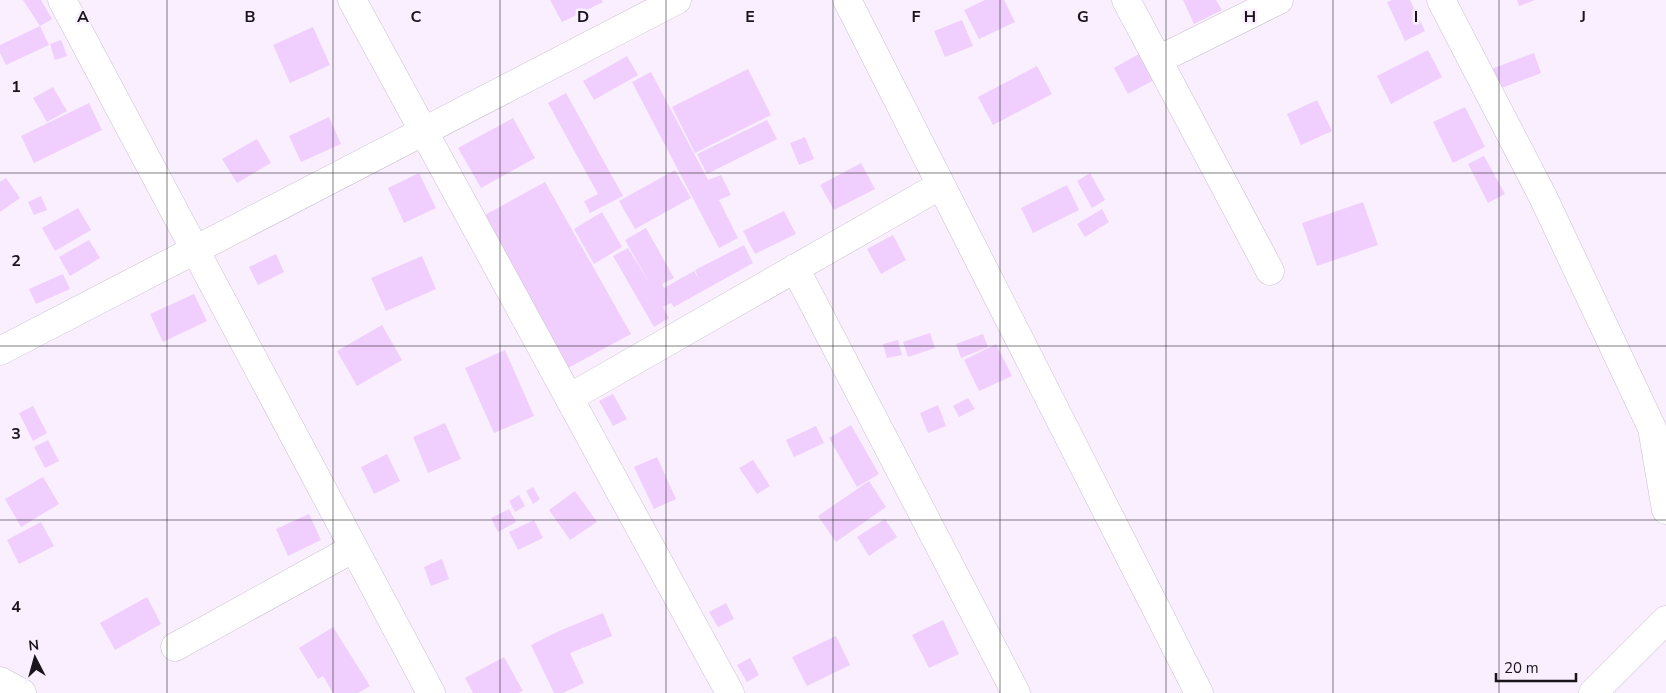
<svg xmlns="http://www.w3.org/2000/svg" width="1666" height="693" font-family="'Nunito Sans',sans-serif">
<rect width="100%" height="100%" fill="#f9effe"/>
<!-- building -->
<path fill="#f0cffe" d="M23,0H41L52,19L40,26Z
M550,0H602L603,2L562,22Z
M985,0H1004L1015,22L979,39L964,10Z
M1183,0H1216L1222,10L1194,24Z
M1392,0H1410L1425,31L1405,41L1387,2Z
M1517,0H1535L1519,6Z
M962,20L973,46L945,57L934,31Z
M40,26L49,45L6,65L0,53V45Z
M313,27L330,65L290,83L273,45Z
M61,40L67,56L55,60L50,44Z
M1428,50L1442,77L1391,104L1377,76Z
M1534,53L1541,73L1496,90L1489,70Z
M1139,54L1154,80L1128,94L1114,68Z
M627,56L638,75L594,100L583,81Z
M1037,66L1052,94L993,125L978,97Z
M748,69L771,115L695,153L672,107Z
M651,72L708,180L721,175L731,195L719,200L738,238L719,248L632,82Z
M53,87L67,111L47,122L33,98Z
M566,93L623,196L590,213L584,201L598,194L548,103Z
M1317,100L1332,131L1301,145L1287,114Z
M89,103L102,130L34,163L21,136Z
M1465,107L1485,147L1453,163L1433,122Z
M329,117L341,144L301,162L289,136Z
M513,118L535,158L481,188L458,148Z
M767,120L777,139L707,174L697,154Z
M805,137L814,159L799,165L790,143Z
M257,139L271,163L237,183L222,159Z
M1484,156L1505,194L1488,203L1468,164Z
M861,163L875,189L834,210L820,185Z
M675,170L691,198L635,229L619,201Z
M419,173L436,208L404,223L388,188Z
M1090,173L1105,200L1092,208L1077,181Z
M6,178L20,198L0,212V182Z
M545,182L631,334L568,368L483,216Z
M1067,185L1079,210L1033,233L1021,208Z
M41,196L47,210L34,215L28,202Z
M1363,202L1378,245L1317,266L1302,223Z
M78,208L91,230L55,251L42,228Z
M1102,209L1109,222L1085,237L1077,224Z
M784,211L796,234L755,254L743,231Z
M602,212L622,247L594,264L574,229Z
M646,228L674,278L662,284L664,288L694,271L699,280L695,270L744,245L753,263L674,307L671,303L663,307L669,318L654,327L613,256L628,248L650,284L625,240Z
M893,235L906,260L881,274L867,249Z
M89,240L100,258L70,276L59,257Z
M276,254L284,272L258,285L249,267Z
M422,256L436,289L386,311L371,278Z
M63,274L70,289L36,304L29,289Z
M194,294L207,321L163,342L150,314Z
M382,325L402,360L357,386L337,351Z
M930,333L935,348L908,357L903,342Z
M983,334L988,347L961,358L956,344Z
M898,340L902,355L887,358L883,344Z
M996,344L1012,376L979,391L964,360Z
M505,350L534,416L494,433L465,368Z
M613,394L627,419L613,426L599,401Z
M968,398L975,409L959,417L953,406Z
M938,405L946,426L928,433L920,413Z
M33,406L47,433L33,441L19,413Z
M445,423L461,459L428,473L413,437Z
M851,425L879,474L857,487L829,438Z
M816,426L824,443L794,457L786,440Z
M48,440L59,461L45,468L34,447Z
M387,454L400,481L374,494L361,467Z
M657,457L676,499L654,509L634,467Z
M753,460L770,486L757,494L739,468Z
M43,477L59,504L21,527L5,499Z
M869,481L886,507L836,542L818,516Z
M533,487L540,499L533,504L526,491Z
M575,491L597,522L570,540L549,510Z
M519,495L525,506L515,512L509,501Z
M509,509L516,522L498,532L491,518Z
M309,514L321,540L288,556L276,529Z
M885,519L897,537L869,556L857,537Z
M534,520L543,538L518,550L509,532Z
M41,522L54,546L19,564L7,540Z
M442,559L449,579L431,586L424,567Z
M147,597L161,624L115,650L100,623Z
M726,603L734,619L718,627L709,612Z
M603,613L612,636L570,653L584,683L563,693H554L531,645L559,631Z
M943,620L959,654L929,668L912,635Z
M333,627L370,686L358,693H333L323,676L318,679L299,648Z
M836,636L850,665L807,686L792,657Z
M504,657L523,691L518,693H473L465,678Z
M750,658L759,675L747,682L737,665Z"/>
<g fill="none" stroke-linecap="round" stroke-linejoin="round">
<defs>
<path id="minor" d="M62,0L431,693
M352,0L730,693
M847,0L1199,693
M1126,0L1270,271
M1441,0L1543,197L1652,428L1666,510
M1158,60L1279,0
M795,268L1016,693
M0,351L677,0
M569,398L941,185
M175,647L354,548
M1593,693L1666,620"/>
<path id="major" d="M0,681L22,693"/>
</defs>
<!-- minor casing -->
<use href="#minor" stroke="#cbc1d0" stroke-width="29"/>
<!-- major casing -->
<use href="#major" stroke="#cbc1d0" stroke-width="29"/>
<!-- minor -->
<use href="#minor" stroke="#fff" stroke-width="28"/>
<!-- major -->
<use href="#major" stroke="#fff" stroke-width="28"/>
</g>
<!-- grid -->
<path fill="none" stroke="#19151a" stroke-width="1" stroke-opacity="0.55" d="M167,0V693M333,0V693M500,0V693M666,0V693M833,0V693M1000,0V693M1166,0V693M1333,0V693M1499,0V693M0,173H1666M0,346H1666M0,520H1666"/>
<g font-size="16" text-anchor="middle" font-weight="bold" fill="#19151a" stroke="#f9effe" stroke-width="5" stroke-linejoin="round" paint-order="stroke">
<text x="83" y="22">A</text>
<text x="250" y="22">B</text>
<text x="416" y="22">C</text>
<text x="583" y="22">D</text>
<text x="750" y="22">E</text>
<text x="916" y="22">F</text>
<text x="1083" y="22">G</text>
<text x="1250" y="22">H</text>
<text x="1416" y="22">I</text>
<text x="1583" y="22">J</text>
<text x="16" y="92">1</text>
<text x="16" y="266">2</text>
<text x="16" y="439">3</text>
<text x="16" y="612">4</text>
</g>
<!-- north arrow -->
<g transform="translate(35 658) rotate(354)" stroke="#f9effe" stroke-width="4" paint-order="stroke">
<path d="M0-4L9 19L0 12L-9 19Z" fill="#19151a"/>
<text y="-8" font-size="14" font-weight="bold" text-anchor="middle" fill="#19151a">N</text>
</g>
<!-- scale -->
<path d="M1496 673v8h80v-8" fill="none" stroke="#19151a" stroke-width="2.5"/>
<text x="1504" y="673" font-size="15" fill="#19151a" stroke="#f9effe" stroke-width="4" paint-order="stroke">20 m</text>
</svg>
